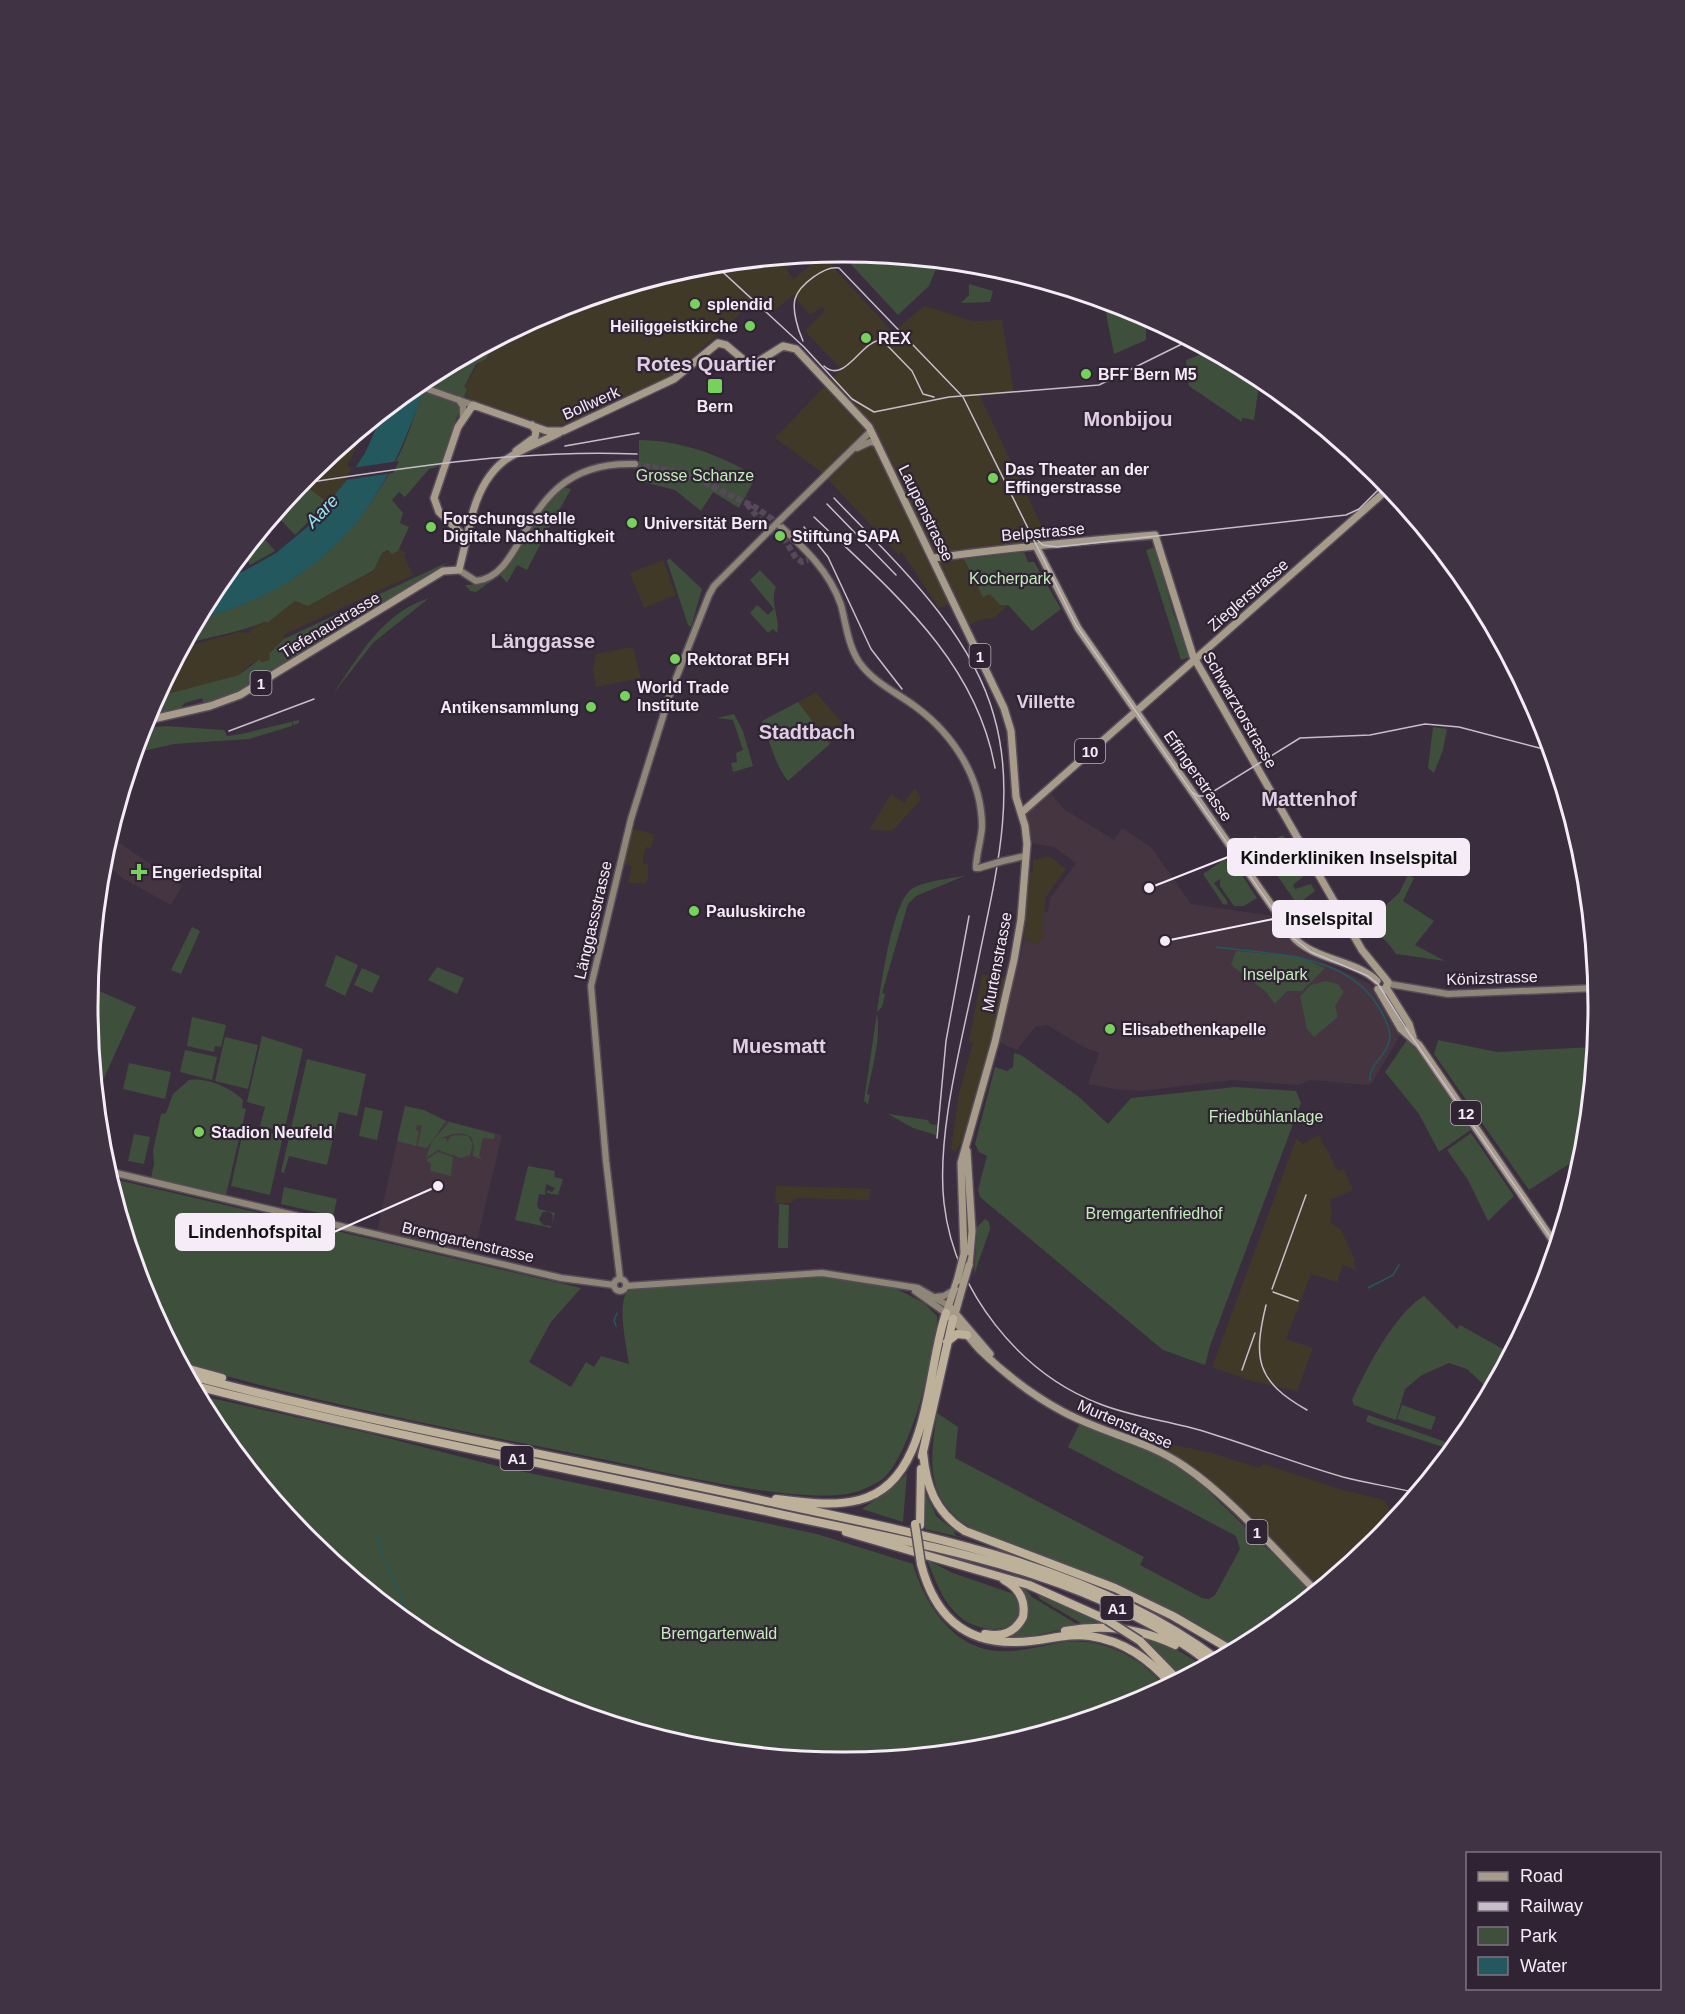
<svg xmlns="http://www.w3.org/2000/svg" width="1685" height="2014" font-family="Helvetica,sans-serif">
<rect width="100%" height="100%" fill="#3a2d3e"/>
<!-- commercial -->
<path fill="#413928" d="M821,254L893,332L924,306L973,321L1002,320L1014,393L980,396L1048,539L1031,551L964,559L1000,605H1008L994,618L983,619L961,629L949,604L939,608L902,552L898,554L820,471L775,438L841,369L805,331L825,310L822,307L810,315L793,295L774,311L764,303L754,312L749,306L674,374L572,422L552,427L465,397L467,390L464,387L487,350V345L554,309L695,266L801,256L786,269L794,279L814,262L808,255Z
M371,421L347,465L354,470L327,507L310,489L318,479L314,475L338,448L343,444L346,446L351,438Z
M399,549L406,552L404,556L413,575L283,635L285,640L271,660L250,664L239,675L156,697L182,648L239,632L250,633L251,629L283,611L295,601L308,606L374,571L382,553Z
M663,560L676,595L644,608L630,573Z
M633,647L641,678L596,687L593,670L596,654Z
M816,692L846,727L830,744L798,702Z
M915,787L921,800L892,831L869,830L891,794L904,803Z
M636,829L655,835L651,848L646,847L643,860V864H648V880L645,883H628L632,866L624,864L632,831Z
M1049,856L1066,869L1045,898L1044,939L1038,944L1024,940L1027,873L1033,871V860Z
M982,974L1006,978L966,1138L955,1151L951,1149L959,1093L973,1043L969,1041Z
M1319,1135L1338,1171L1344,1169L1353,1190L1330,1200L1332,1212L1330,1222L1341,1230L1355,1260L1353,1262L1357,1270L1343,1265L1337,1282L1311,1274L1286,1339L1313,1348L1297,1391L1251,1381L1212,1367L1296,1139L1303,1144Z
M776,1186L820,1187L871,1189L869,1200L797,1198L791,1203H775Z
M1160,1442L1212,1453L1259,1468L1264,1464L1339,1489L1385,1500L1394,1520L1376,1541L1317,1590L1211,1486L1156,1447Z"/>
<!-- medical -->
<path fill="#443541" d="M1049,791L1064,809L1114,840L1122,828L1151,847L1191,904L1273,916L1302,952L1370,984L1401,1034L1372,1083L1368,1085L1311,1080L1298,1085L1232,1080L1141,1091L1115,1089L1088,1084L1099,1053L1082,1046L1047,1025L1035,1027L1017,1050L999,1042L1024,940L1038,944L1040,940L1044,939L1043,913L1048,911L1050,899L1076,863L1054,847L1030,843L1024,811Z
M108,838L116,846L120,843L182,886L171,905L122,878L113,870L109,874L102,859Z
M405,1106L424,1110L440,1119L502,1135L474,1253L377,1231Z"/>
<!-- green -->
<path fill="#3e4f3b" d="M852,252L939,261L929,286L898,315L846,259Z
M969,284L993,291L990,302L961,303L969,295Z
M1106,301L1146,317V340L1114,354L1104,303Z
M487,345L490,351L486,359L476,364L464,387L467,389L440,466L429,469L405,497L399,492L392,500L403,513L400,523L409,527L398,551L392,554L388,550L382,553L374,570L308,606L295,601L267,623L266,621C246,631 208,637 184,644L197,620C296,591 355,544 401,451C413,426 418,398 431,374Z
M1210,351L1260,377L1254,420L1242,418V422L1189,386L1186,360Z
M639,440C678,440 723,455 756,477L739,508L713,492L701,511L675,490L639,481Z
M338,448L314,475L318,479L310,489L325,501V505L295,535L277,516L260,532L309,473Z
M558,486L571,489L556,516L550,514L548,520L552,522L527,570L517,565L507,583L500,575L476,592L470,591L465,585L485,584L499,574L533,518Z
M264,538L275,551L250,565L243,552Z
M1155,547L1173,612L1190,657L1181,660L1146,550Z
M1024,552L1028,562H1034L1061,609L1032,631L1008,605H1000L990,594L983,597L964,559Z
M669,558L702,589L691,627L688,625L667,561Z
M450,561L265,677L227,697L204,704L202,698L185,703L180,709L145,716L156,697L239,675L260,659L261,662L270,660L269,654L284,639Z
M760,570L776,587C769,603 781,618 777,633L773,629L768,633L750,613L757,605L768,615L774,609L750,580Z
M429,598L373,643L333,694C359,656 382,613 429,598Z
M798,702L830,744L788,781C774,763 770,742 762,721Z
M734,714L743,731L753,766L733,772L731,763L737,762L736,753L743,750L733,720L717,718Z
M299,720V723L294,725L292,722V726L249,739L174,744L134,753L141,728L166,726L224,730L227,736L241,734Z
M1433,727L1447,729L1443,750L1434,773L1428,768Z
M1283,835L1287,842L1274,853L1277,856L1292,852L1296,858L1283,869L1286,873L1302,868L1305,875L1293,885L1295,889L1311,884L1315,891L1302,901L1304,905L1320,900L1322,903L1326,901L1328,904L1306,917L1252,839L1256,836L1261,845Z
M1225,859L1233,870L1238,869L1257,898L1244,906H1234L1220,886V879L1214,883L1227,901V905L1223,904L1203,874Z
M967,875L916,896L908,904L882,993L885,994L882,1007L877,1012C881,987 892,900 913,888C927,880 951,879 967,875Z
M1408,875L1414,878L1403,901L1434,921L1415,945L1445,961L1396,954C1388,941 1377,935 1369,921L1399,893Z
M192,927L200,931L181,974L171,970Z
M1236,951L1298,956L1325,968L1302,991H1287L1275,1004L1266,992L1231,965Z
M336,955L358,965L345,996L325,986Z
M437,967L464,978L457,994L428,980Z
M362,968L380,976L372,993L354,985Z
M1325,981L1338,984L1344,992L1335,1006L1338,1017L1314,1037L1307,1029L1300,996L1311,985Z
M97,990L136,1007L96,1096L87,1007L88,999Z
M877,1013C881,1038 873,1065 867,1094L870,1095L868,1104L864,1101Z
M192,1017L226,1025L221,1047L215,1046L214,1052L187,1046Z
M262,1036L303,1049L284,1132L260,1126L265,1107L247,1102Z
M225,1037L258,1045L248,1089L215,1081Z
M1407,1040L1415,1047L1472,1129L1439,1152L1419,1114L1385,1072Z
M1438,1040L1497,1052L1594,1047L1583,1155L1529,1190L1434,1054Z
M185,1050L217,1057L212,1080L180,1072Z
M1014,1053L1021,1055L1079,1097L1108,1124L1131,1098L1235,1087L1296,1091L1301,1103L1210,1346L1205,1365L1163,1350L980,1197L978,1190L987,1156L979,1152L975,1144L995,1067L1007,1071L1013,1067Z
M307,1059L366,1074L357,1116L339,1112L327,1165L289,1156L284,1173L281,1172Z
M129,1063L171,1072L165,1099L123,1089Z
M189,1080C207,1077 231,1088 243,1100L242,1108L246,1109L226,1195L151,1178L154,1164L153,1151L161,1114L166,1113L173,1094Z
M405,1106L424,1110L446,1121L427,1148L417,1146L422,1126L417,1125L416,1130L419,1131L416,1146L397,1141Z
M365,1107L383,1111L377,1140L359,1136Z
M888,1114L928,1120L930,1124L937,1125L936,1135L913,1128Z
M449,1122L495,1134L494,1139L483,1138L479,1156L482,1160L473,1156L474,1145L471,1137C459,1130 451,1135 439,1139L446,1138L447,1142L451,1136L458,1135V1139L459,1135L468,1136L473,1144L470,1155L461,1158L438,1150L426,1158L432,1141Z
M244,1127L283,1136L270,1195L231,1186Z
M1471,1133L1514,1196L1488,1221L1468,1180L1447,1150Z
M134,1134L150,1137L144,1164L128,1161Z
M438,1152L453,1157L451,1176L430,1171L431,1164L426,1160Z
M528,1166L555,1171L554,1177L563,1179L558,1195L547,1193V1190L552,1192L555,1188L546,1184L545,1195L539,1194L537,1205L539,1209L555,1213L552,1224L553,1216L550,1211L543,1212L539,1219L543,1225L551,1226V1228L515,1220Z
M109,1178L581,1288L551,1322L529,1362L571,1387L586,1362L594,1367L601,1356L629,1364C627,1348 615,1298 630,1290L818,1275L891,1286L924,1303L937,1316C938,1350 910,1455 884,1478C879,1482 871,1486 864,1489C820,1511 660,1471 606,1460C462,1431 318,1404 180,1363L144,1296Z
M284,1187L337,1199L333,1216L281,1204Z
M779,1204L789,1205L788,1248H778Z
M985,1219L989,1222L990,1229L974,1275L977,1227Z
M1424,1296L1457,1329L1460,1325L1510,1353L1501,1370L1495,1368L1498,1370L1487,1380L1488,1386L1486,1387L1467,1369L1449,1363L1422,1375L1405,1389L1396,1420L1354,1405L1352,1400C1367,1368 1394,1314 1424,1296Z
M197,1395L368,1433L501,1467L817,1534L913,1564C924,1602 952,1648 997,1651C1019,1653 1043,1645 1065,1642C1104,1638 1141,1657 1165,1687L1131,1705L990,1748L842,1762L695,1748L553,1705L422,1635L308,1541L214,1426Z
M1402,1405L1436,1417L1431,1430L1397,1419Z
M937,1413L958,1427L955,1458L1144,1557L1140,1565L1202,1598L1209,1599L1215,1595L1240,1549L1236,1536L1068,1447L1079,1425C1123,1438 1161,1453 1197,1480L1313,1593L1262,1635L1238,1648L1175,1611L1111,1581L978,1532C925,1503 929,1466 937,1413Z
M1368,1415L1455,1445L1452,1450L1372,1424L1366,1421Z
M907,1473L903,1522L862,1509L894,1487Z
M925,1492L937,1517L958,1533L954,1532L955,1535L972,1540L925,1529Z
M927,1560L953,1573L1014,1594C1037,1630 988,1637 964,1620C944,1606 936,1582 927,1560Z
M1018,1586L1026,1589L1032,1597L1080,1626L1017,1639L992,1637L1024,1618Z
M1036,1592L1113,1626H1086L1040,1599Z
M1136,1635L1169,1645L1204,1666L1180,1679L1161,1657Z"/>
<!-- water -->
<path fill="#23585e" d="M428,376C386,507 333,581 197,620L220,580L244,571L276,553L312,523L350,476L365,453L384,411Z"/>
<!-- pier -->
<path fill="#3a2d3e" d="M399,461L393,473L345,480L352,468Z"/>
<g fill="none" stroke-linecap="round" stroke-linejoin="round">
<!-- stream -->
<path stroke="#23585e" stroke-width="1.5" d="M1216,947C1271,955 1344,952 1378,1006C1383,1014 1389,1026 1390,1036C1390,1054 1368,1064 1370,1080
M1368,1288L1393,1275L1399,1265
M616,1326L614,1321L617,1313
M377,1533L383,1556
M385,1560L402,1598L408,1623"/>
<!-- secondary-tunnel -->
<path stroke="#564a5a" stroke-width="6" stroke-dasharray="6 3" stroke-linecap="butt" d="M635,464L684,473L755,507L772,519L796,558L802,562L808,560
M747,504L759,519L780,537"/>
<defs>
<path id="secondary" d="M416,385L473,405
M459,400L463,406V417
M857,448L870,442L877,443
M825,476L871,431
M777,523C803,547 829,570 841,605C846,624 848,645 859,662C874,683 896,692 916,707C954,735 982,779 982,827C981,841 976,855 976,868H979
M459,570L476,581C532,575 518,460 635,464
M1003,861L1025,856
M1389,984L1448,994L1596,988
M107,1171L561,1278L614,1285
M614 1285a6 6 0 1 1 12 0a6 6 0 1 1-12 0Z
M620,1279L606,1161L591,986L631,819L671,691L709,595L714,586L778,522
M627,1286L822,1273L918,1288L949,1306
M915,1291L946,1313
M936,1297L944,1296L954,1290"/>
<path id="primary" d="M516,451L535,437L536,431L532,425
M467,540C471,512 481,479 504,461C520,449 542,442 559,433
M1036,546L1078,628L1295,939C1318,961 1355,960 1377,981
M934,558C1007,548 1081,541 1155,535L1193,656L1362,950L1388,982L1385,990L1378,989
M144,721L210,706L240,695L443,571L459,570L465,545L464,536L439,512L434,498L458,427L473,405L547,431H563L674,379L718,343L726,345L751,366L783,346L796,349L869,427L1004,708L1011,731L1016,797L1025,826L1027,844L1021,919L1014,960L995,1042L961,1163L964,1254
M1021,813L1389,488
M1378,989L1401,1029L1419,1045L1556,1245
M1387,989L1409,1024L1413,1037
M967,1151L972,1231L969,1265
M957,1281L946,1313C959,1324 969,1338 980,1350C1003,1372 1032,1395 1060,1410C1100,1433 1145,1439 1184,1466C1230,1497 1276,1551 1316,1591
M949,1306L990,1354
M955,1314L962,1289"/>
<path id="highway" d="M947,1342L957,1334L967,1335
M182,1367L222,1378
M187,1375C375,1424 567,1458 757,1499C913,1533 1088,1562 1217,1659
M192,1385C383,1434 577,1470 770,1512C919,1545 1086,1568 1210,1663
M923,1452C926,1486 935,1512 965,1531L1115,1588L1173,1616L1233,1651
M922,1456L953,1319
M776,1499C803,1502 832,1507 859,1500C931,1483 926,1369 946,1313
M920,1525L921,1469
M846,1532L1029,1585L1107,1620
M921,1564C936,1622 972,1648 1031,1641C1051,1639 1070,1633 1090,1636C1124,1641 1149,1659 1171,1684
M1065,1631C1103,1624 1140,1628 1175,1645
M985,1634C1002,1637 1015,1633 1023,1617C1026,1600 1019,1588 1004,1580
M1140,1641L1178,1680"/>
</defs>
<!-- secondary casing -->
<use href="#secondary" stroke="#584c5c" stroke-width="9"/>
<!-- primary casing -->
<use href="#primary" stroke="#584c5c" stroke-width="10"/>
<!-- highway casing -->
<use href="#highway" stroke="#584c5c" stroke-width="11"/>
<!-- secondary -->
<use href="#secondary" stroke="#8e8677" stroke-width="6"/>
<!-- primary -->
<use href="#primary" stroke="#a79c89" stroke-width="7"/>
<!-- highway -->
<use href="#highway" stroke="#beb19a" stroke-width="8"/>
<!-- tram -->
<path stroke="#c8beca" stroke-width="1.5" d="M714,264L804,347L852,399L874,412L949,397L1099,385L1190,340
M803,341C798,330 792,310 795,299C799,285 825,265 839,268L963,397L1076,625L1293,938L1311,952L1368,976L1378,984L1409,1033L1556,1245
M824,366C845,385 861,340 882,340L912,371L923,394L934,397
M1034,537L1043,545L1057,547L1346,515L1359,509L1385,483
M1192,792L1198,796H1206L1300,738L1370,735L1425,724L1459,727L1551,751"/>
<!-- rail -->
<path stroke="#c8beca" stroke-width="1.5" d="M565,446L639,433
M299,484C410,467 524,449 637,454
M834,498C894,561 970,629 994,716C1018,799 993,886 977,967C963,1037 936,1133 944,1203C954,1291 1019,1373 1100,1404C1135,1418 1172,1421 1206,1432C1252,1446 1297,1464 1343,1477C1367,1483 1392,1487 1417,1493
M827,504L896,575
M814,517C889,589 976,659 995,768
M804,527L828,557L871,649L902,689
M229,731L314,699
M937,1138L946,1041L969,916
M1272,1289L1306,1195
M1273,1292L1298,1301
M1266,1305C1253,1359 1256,1381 1307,1410
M1242,1370L1255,1333"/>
<defs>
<path id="secondary-bridge" d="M778,522L825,476
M979,868L1003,861"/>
<path id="primary-bridge" d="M957,1281L964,1254
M962,1289L969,1265"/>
<path id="highway-bridge" d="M915,1524L921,1564
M1107,1620L1140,1641"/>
</defs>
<!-- secondary-bridge casing -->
<use href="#secondary-bridge" stroke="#584c5c" stroke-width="9" stroke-linecap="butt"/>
<!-- primary-bridge casing -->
<use href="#primary-bridge" stroke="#584c5c" stroke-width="10" stroke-linecap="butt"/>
<!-- highway-bridge casing -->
<use href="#highway-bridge" stroke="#584c5c" stroke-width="11" stroke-linecap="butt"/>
<!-- secondary-bridge -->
<use href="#secondary-bridge" stroke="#8e8677" stroke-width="6"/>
<!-- primary-bridge -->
<use href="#primary-bridge" stroke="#a79c89" stroke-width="7"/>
<!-- highway-bridge -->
<use href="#highway-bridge" stroke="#beb19a" stroke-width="8"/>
</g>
<!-- markers -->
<g fill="#76d25a" stroke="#302333" stroke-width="2">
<circle cx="695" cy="304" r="6"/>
<circle cx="750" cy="326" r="6"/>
<circle cx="866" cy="338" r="6"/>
<circle cx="1086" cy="374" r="6"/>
<rect x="707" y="378" width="16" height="16" rx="3"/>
<circle cx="993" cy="478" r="6"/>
<circle cx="632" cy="523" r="6"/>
<circle cx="431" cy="527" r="6"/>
<circle cx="780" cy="536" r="6"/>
<circle cx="675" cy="659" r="6"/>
<circle cx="625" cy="696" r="6"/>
<circle cx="591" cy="707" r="6"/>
<path d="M136 863h6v6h6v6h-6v6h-6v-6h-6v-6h6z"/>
<circle cx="694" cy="911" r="6"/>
<circle cx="1110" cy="1029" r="6"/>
<circle cx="199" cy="1132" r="6"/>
</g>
<g text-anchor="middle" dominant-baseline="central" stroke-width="4.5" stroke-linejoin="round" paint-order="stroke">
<!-- shield labels -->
<g fill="#302333" stroke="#bab0bc" stroke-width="1.5">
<rect x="969.5" y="644" width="21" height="24" rx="4.5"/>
<rect x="250.5" y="671" width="21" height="24" rx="4.5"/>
<rect x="1075" y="739" width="30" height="24" rx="4.5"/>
<rect x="1451" y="1101" width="30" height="24" rx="4.5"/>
<rect x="500.5" y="1446" width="33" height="24" rx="4.5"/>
<rect x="1246.5" y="1520" width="21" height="24" rx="4.5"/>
<rect x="1100.5" y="1596" width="33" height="24" rx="4.5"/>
</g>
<g font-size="15" font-weight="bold" fill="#f5ecf7">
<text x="980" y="656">1</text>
<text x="261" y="683">1</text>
<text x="1090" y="751">10</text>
<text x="1466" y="1113">12</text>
<text x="517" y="1458">A1</text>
<text x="1257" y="1532">1</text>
<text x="1117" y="1608">A1</text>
</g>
<!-- poi labels -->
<g font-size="16" font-weight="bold" fill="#f5ecf7" stroke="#302333" text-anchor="start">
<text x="707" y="304">splendid</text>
<text x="738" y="326" text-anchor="end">Heiliggeistkirche</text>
<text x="878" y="338">REX</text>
<text x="1098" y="374">BFF Bern M5</text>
<text x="715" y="406" text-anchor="middle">Bern</text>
<text x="1005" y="469">Das Theater an der<tspan x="1005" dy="18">Effingerstrasse</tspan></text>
<text x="443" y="518">Forschungsstelle<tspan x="443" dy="18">Digitale Nachhaltigkeit</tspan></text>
<text x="644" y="523">Universität Bern</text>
<text x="792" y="536">Stiftung SAPA</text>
<text x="687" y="659">Rektorat BFH</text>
<text x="637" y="687">World Trade<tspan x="637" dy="18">Institute</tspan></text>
<text x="579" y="707" text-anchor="end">Antikensammlung</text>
<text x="152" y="872">Engeriedspital</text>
<text x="706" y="911">Pauluskirche</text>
<text x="1122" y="1029">Elisabethenkapelle</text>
<text x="211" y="1132">Stadion Neufeld</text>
</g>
<!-- street labels -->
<g font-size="16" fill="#f5ecf7" stroke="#302333">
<text transform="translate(591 403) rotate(-24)">Bollwerk</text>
<text transform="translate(926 513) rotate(64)">Laupenstrasse</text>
<text transform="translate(1043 532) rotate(-5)">Belpstrasse</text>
<text transform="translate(1248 595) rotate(-41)">Zieglerstrasse</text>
<text transform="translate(330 625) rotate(-31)">Tiefenaustrasse</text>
<text transform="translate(1240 710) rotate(60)">Schwarztorstrasse</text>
<text transform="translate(1198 776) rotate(55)">Effingerstrasse</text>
<text transform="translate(593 920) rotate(-77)">Länggassstrasse</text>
<text transform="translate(997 962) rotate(-79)">Murtenstrasse</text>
<text transform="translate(1492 978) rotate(-2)">Könizstrasse</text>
<text transform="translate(468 1242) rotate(13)">Bremgartenstrasse</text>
<text transform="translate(1125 1424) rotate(23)">Murtenstrasse</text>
</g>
<!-- park labels -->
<g font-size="16" fill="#c1eeb8" stroke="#302333">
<text x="695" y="475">Grosse Schanze</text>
<text x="1010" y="578">Kocherpark</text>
<text x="1275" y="974">Inselpark</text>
<text x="1266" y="1116">Friedbühlanlage</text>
<text x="1154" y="1213">Bremgartenfriedhof</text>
<text x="719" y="1633">Bremgartenwald</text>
</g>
<!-- water labels -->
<g font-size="18" font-style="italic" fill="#90e7f3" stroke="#302333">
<text transform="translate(322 511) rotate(-46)">Aare</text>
</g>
<!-- neighbourhood labels -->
<g font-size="18" font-weight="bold" fill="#e0cee4" stroke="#302333">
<text x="1046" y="702">Villette</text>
</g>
<!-- quarter labels -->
<g font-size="20" font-weight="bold" fill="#e0cee4" stroke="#302333">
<text x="706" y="364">Rotes Quartier</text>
<text x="1128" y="419">Monbijou</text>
<text x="543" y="641">Länggasse</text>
<text x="807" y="732">Stadtbach</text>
<text x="1309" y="799">Mattenhof</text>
<text x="779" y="1046">Muesmatt</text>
</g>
</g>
<!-- crop -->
<path d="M0 0H1685V2014H0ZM98 1007a745 745 0 1 1 1490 0a745 745 0 1 1-1490 0Z" fill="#403343" fill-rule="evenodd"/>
<path fill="none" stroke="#f5ecf7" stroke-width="3" d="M98 1007a745 745 0 1 1 1490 0a745 745 0 1 1-1490 0Z"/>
<!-- callouts -->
<path fill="none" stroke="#f5ecf7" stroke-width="2" d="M1149 888L1228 857M1165 941L1273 919M438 1186L334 1232"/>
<g fill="#f5ecf7" stroke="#302333" stroke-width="2">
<circle cx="1149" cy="888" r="6"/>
<circle cx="1165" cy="941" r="6"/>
<circle cx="438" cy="1186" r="6"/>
</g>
<g fill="#f5ecf7" stroke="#f5ecf7" stroke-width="2">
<rect x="1228" y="839" width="241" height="36" rx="6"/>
<rect x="1273" y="901" width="112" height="36" rx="6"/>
<rect x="176" y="1214" width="158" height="36" rx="6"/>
</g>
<g font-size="18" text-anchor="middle" font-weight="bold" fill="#111">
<text x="1349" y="864">Kinderkliniken Inselspital</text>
<text x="1329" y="925">Inselspital</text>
<text x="255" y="1238">Lindenhofspital</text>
</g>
<!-- legend -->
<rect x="1466" y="1852" width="195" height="138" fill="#302333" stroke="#7f7381" stroke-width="1.5"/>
<rect x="1478" y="1872" width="30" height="9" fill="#a79c89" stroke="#7f7381" stroke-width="1.5"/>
<text x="1520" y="1882" font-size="18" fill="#f5ecf7">Road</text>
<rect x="1478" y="1902" width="30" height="9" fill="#c8beca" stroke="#7f7381" stroke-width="1.5"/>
<text x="1520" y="1912" font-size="18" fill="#f5ecf7">Railway</text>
<rect x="1478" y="1927" width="30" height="18" fill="#3e4f3b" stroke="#7f7381" stroke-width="1.5"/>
<text x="1520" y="1942" font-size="18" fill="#f5ecf7">Park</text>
<rect x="1478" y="1957" width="30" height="18" fill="#23585e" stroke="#7f7381" stroke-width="1.5"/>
<text x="1520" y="1972" font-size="18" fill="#f5ecf7">Water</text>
</svg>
